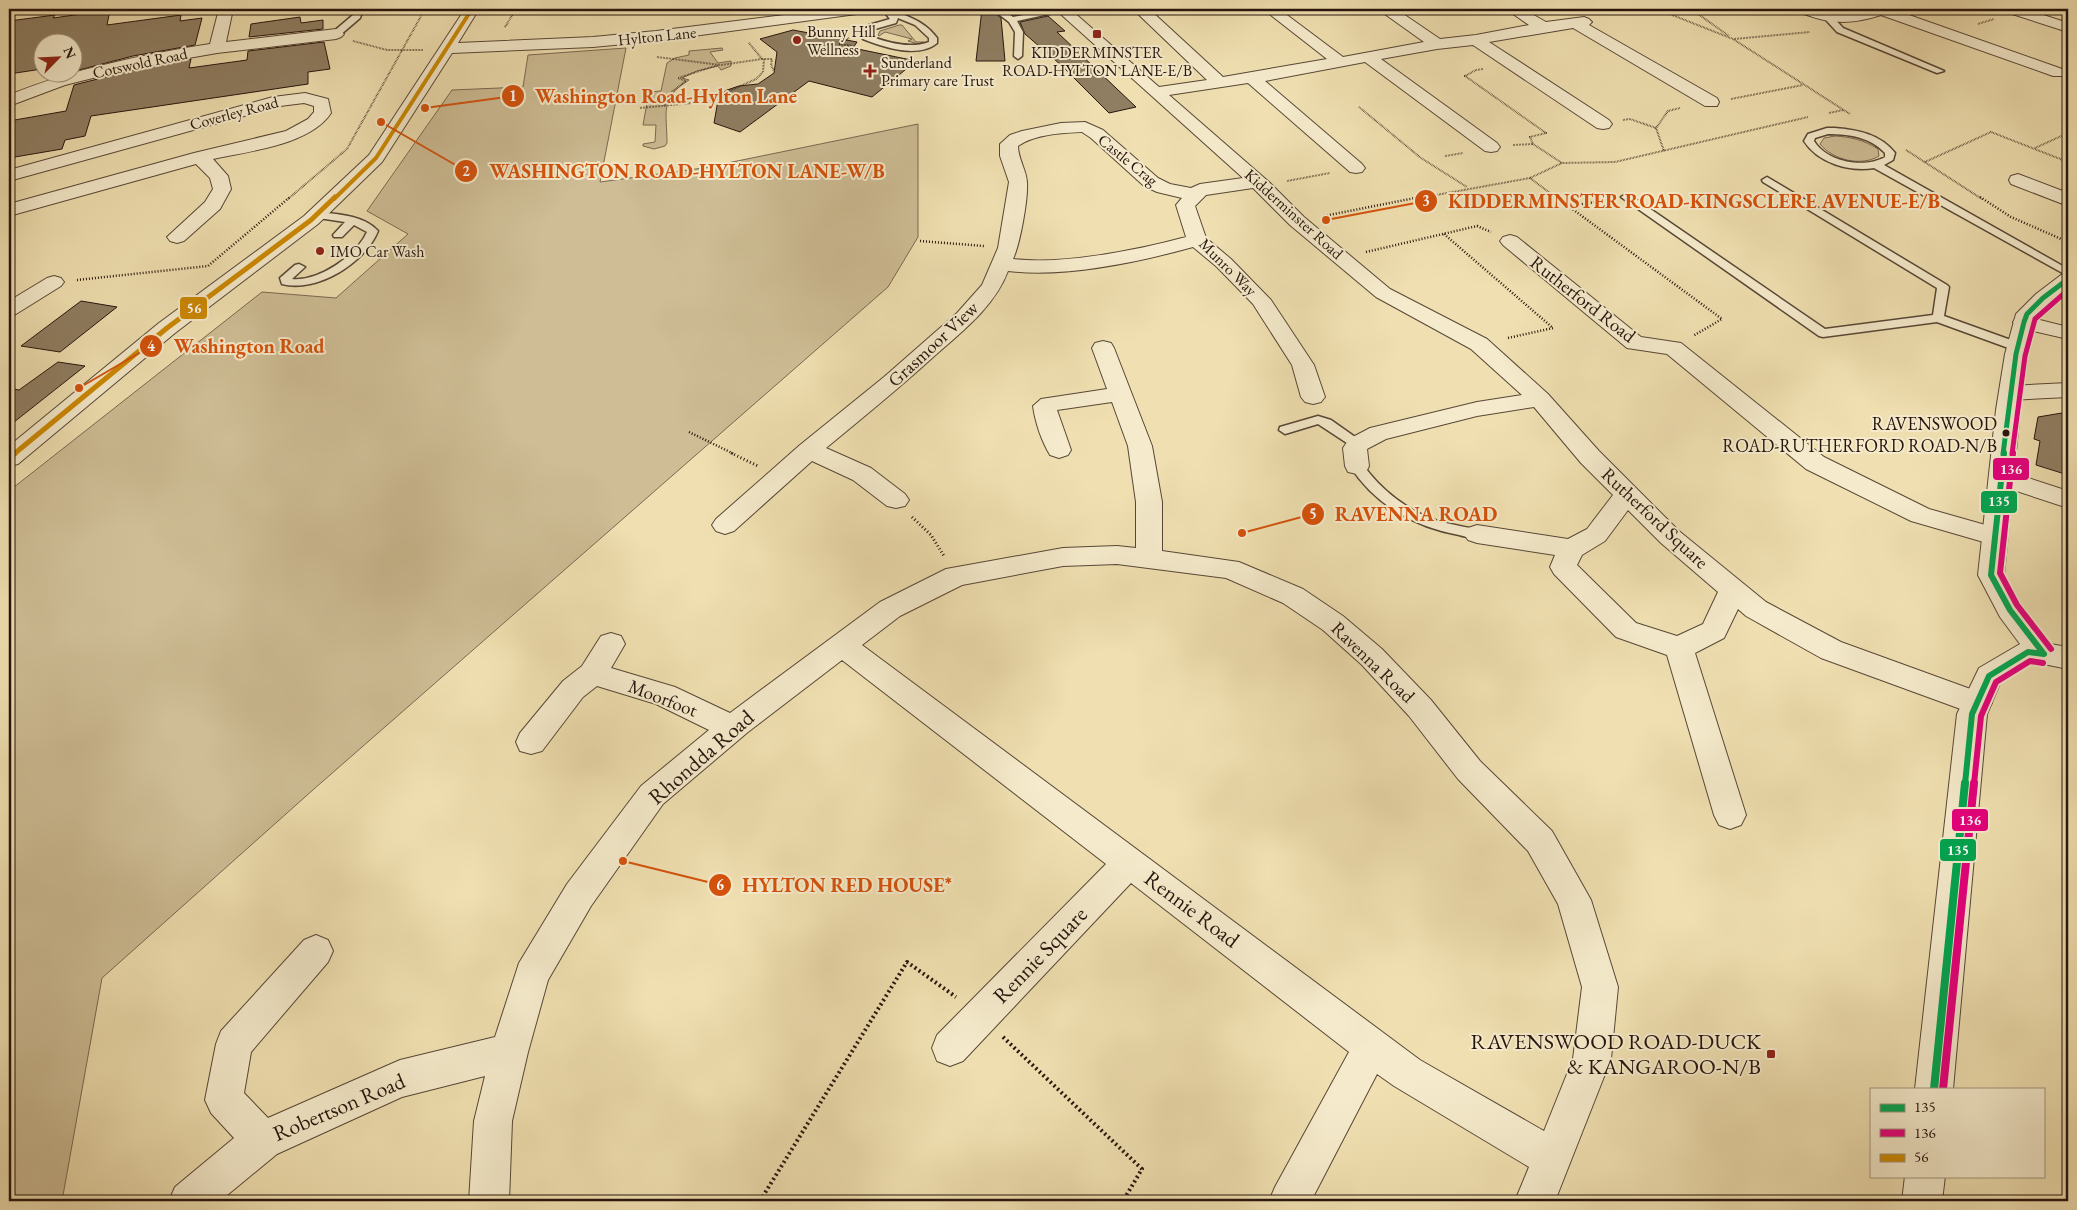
<svg xmlns="http://www.w3.org/2000/svg" width="2077" height="1210" font-family="'EB Garamond',serif">
<rect width="100%" height="100%" fill="#f0e0b1"/>
<filter id="stains"><feTurbulence type="fractalNoise" baseFrequency=".004" numOctaves="4"/><feColorMatrix values="0 0 0 0 .2 0 0 0 0 .09 0 0 0 0 .02 0 0 0 .5 -.17"/></filter>
<radialGradient id="worn" r=".72"><stop offset=".6" stop-color="#630" stop-opacity="0"/><stop offset="1" stop-color="#630" stop-opacity=".3"/></radialGradient>
<!-- green -->
<path fill="#cebd95" stroke="#7a6851" d="M899,25H902L916,42H924L918,44L908,41L912,39L885,32L879,36L878,35L880,31Z
M626,48L600,182L703,168L918,124V237L888,287L314,789L102,978L62,1201H9V491L262,292L336,298L408,234L367,211L452,90L523,87L528,55Z
M722,48L723,50L710,52L718,63L731,61V66L721,70L718,66L697,71L682,78L689,80C659,98 667,112 667,143L665,146L654,149L643,146V144L655,142L656,125H643L649,92L661,91L667,63L675,58L689,55V51Z
M1835,136C1851,137 1864,140 1878,149L1879,156C1861,167 1833,160 1820,144L1824,138Z"/>
<!-- building -->
<path fill="#8f7e62" stroke="#26140d" d="M982,9H990L1001,18L1005,61H976Z
M1004,9H1040L1041,10L1013,15Z
M110,10L107,25L181,15L180,21L202,18L195,45L133,56L79,70L80,64L72,65V42H42V69L9,74V21L55,15L53,18Z
M1048,16L1065,31L1057,32L1136,107L1109,113L1061,65L1025,34L1020,22Z
M300,17L301,23L323,20V29L249,37L251,24Z
M793,30L857,42L853,48L916,61L872,97L809,81L740,132L714,123L719,95L727,90L739,86L758,84L774,73L777,52L760,39Z
M324,42L330,69L308,72V84L91,116L85,136L65,140L62,149L9,158V121L66,111L74,85L137,69L191,59L189,68L247,60L248,51Z
M81,301L117,307L60,352L21,346Z
M58,362L85,366L9,426V388L19,390Z
M2068,412V475L2036,465L2040,441L2034,439L2038,417Z"/>
<g fill="none" stroke-linecap="round" stroke-linejoin="round">
<defs>
<path id="service" d="M355,9H363L360,18L339,36H333V32L353,15Z
M882,9H890L894,14L892,9H900L902,14C917,20 927,25 937,38V43C918,59 883,47 863,39L862,32L869,25L890,19ZM898,18L915,25L929,38V42C910,49 888,43 870,36V33L875,29L896,23Z
M992,9H1001L1013,17L1055,9L1067,10L1017,21L1023,32L1022,56L1018,59L1014,56L1015,32L1009,22Z
M1826,16H1832L1843,28L1944,71L1937,73L1837,32L1826,20Z
M1835,128C1858,130 1880,134 1895,153L1893,160L1884,165L2068,269V276L1874,168C1849,172 1818,163 1804,141L1808,134L1827,128ZM1828,134C1849,134 1870,137 1885,153V157C1864,169 1827,162 1814,141L1815,138Z
M1767,177L1947,285L1949,287L1944,316L2022,344L2024,347L2018,351L2014,350L1937,322L1823,337L1819,336L1621,197L1626,194L1630,195L1825,329L1933,315L1937,288L1763,182L1762,180Z
M316,212C336,214 364,215 378,231C365,263 317,293 282,284L280,278L295,265L299,264L305,267L292,279C318,282 356,256 367,232L354,225L342,237H334L333,235L345,222L312,217L311,215L312,213Z
M1318,416L1331,420L1365,444L1358,448L1353,447L1318,424L1285,434L1279,430L1280,427Z
M1357,462L1362,463C1379,489 1410,513 1441,522C1454,525 1468,527 1482,531L1484,534L1482,537C1475,540 1467,537 1459,535C1415,527 1375,505 1350,466L1352,463Z"/>
<path id="minor" d="M219,9H233L226,42L336,29L341,31L344,34L341,37L336,39L217,53L137,67L65,85L9,106V95C73,69 141,55 210,44Z
M571,9H599L597,12C589,14 581,14 573,12Z
M1055,9H1070L1159,87L1207,80L1137,13L1135,9H1149L1223,77L1327,59L1263,9H1279L1343,57L1424,42L1382,12L1380,9H1396L1440,39L1476,35L1529,25L1506,9H1523L1546,22L1584,17L1589,19L1592,22L1589,25L1717,98L1719,102L1717,106H1705L1573,28L1489,42L1609,120L1612,124L1609,128L1603,129L1597,128L1473,45L1437,49L1381,59L1497,143L1500,147L1497,151L1491,152L1485,151L1365,62L1265,81L1362,164L1365,168L1362,172L1356,173L1350,172L1248,83L1169,95L1269,182L1304,217L1390,289L1487,339L1548,394L1599,451L1679,531L1766,602L1841,642L1987,695L1992,703L1987,711L1977,715L1821,658L1746,616L1738,609L1724,638L1695,653L1746,815L1741,825L1730,829L1719,825L1714,815L1667,655L1616,637L1554,574L1550,567L1555,555L1477,543L1468,540L1464,534L1468,528L1477,525L1568,539L1587,529L1613,495L1581,463L1534,407L1477,416L1386,439L1367,449L1369,466L1366,472L1357,474L1348,472L1345,466L1343,448L1349,439L1370,428L1477,402L1522,395L1471,349L1376,297L1290,225L1253,188L1206,195L1195,206L1206,238L1231,259L1271,300L1314,365L1325,397L1321,402L1313,404L1305,402L1301,397L1292,365L1253,304L1217,267L1193,247C1139,262 1064,278 1008,271C994,308 960,333 931,359C897,390 861,419 826,448L871,468L905,494L909,500L905,506L896,508L887,506L853,480L812,461L734,531L725,534L716,531L712,525L716,519L800,445L884,377L957,313L982,285L998,248L1009,182L1000,156V144L1010,135L1022,131L1061,123L1085,122L1103,130L1158,178L1170,184L1191,188L1200,184L1243,178ZM1082,132L1091,138L1144,186L1157,192L1182,198L1176,205L1186,237C1138,250 1062,265 1013,259C1020,244 1028,200 1027,183C1027,171 1018,159 1018,146C1035,134 1062,133 1082,132ZM1628,510L1661,543L1718,592L1703,624L1677,636L1636,623L1577,565L1582,555L1605,541Z
M1797,9H1817L1844,15L1870,9H1892L2065,70L2067,73L2065,76H2053L1881,15C1856,23 1836,25 1810,16C1805,14 1800,14 1797,9Z
M2004,9H2025L2068,23V32L2006,12Z
M305,93L328,99L331,113C310,145 249,151 213,159L228,176L231,189L220,209L184,241L177,243L170,241L167,237L205,202L213,189L210,178L196,164L9,216V204L194,153L286,131L308,119L314,112V106L304,103L280,106L9,181V170L273,97Z
M2018,174L2068,193V206L2011,184L2009,180L2011,176Z
M1510,235L1517,237L1641,337L1681,343L1824,457L1929,509L2003,530L2007,536L2003,542L1994,545L1911,521L1806,469L1667,354L1627,348L1503,245L1500,241L1503,237Z
M54,276L61,278L64,282L61,286L16,314L9,316V301L47,278Z
M2024,316L2068,327V339L2016,327L2013,322L2016,317Z
M1103,341L1111,343L1114,348L1152,446L1162,502V551L1239,562L1303,589L1343,616L1382,649L1431,700L1480,761L1552,831L1591,900L1618,987L1611,1059L1555,1201H1515L1529,1167L1394,1086L1377,1074L1311,1201H1269L1275,1187L1349,1052L1131,883L963,1061L950,1066L937,1061L932,1048L937,1035L1106,864L842,660L748,732L663,804L591,906L548,980L528,1052L512,1121L509,1201H469L474,1121L485,1076L402,1097L277,1154L220,1201H169L175,1187L234,1138L211,1113L205,1100L216,1044L221,1031L304,940L316,935L328,940L333,951L328,962L251,1052L244,1093L268,1118L400,1060L495,1037L519,963L567,884L641,786L709,730L656,704L597,686L583,697L542,751L531,754L520,751L516,742L520,733L563,681L582,666L601,636L611,633L621,636L625,644L611,668L675,687L730,713L880,602L946,569L1063,548L1117,546L1136,548V502L1128,446L1112,402L1057,410L1071,450L1068,455L1059,458L1050,455C1042,442 1035,422 1033,406L1041,399L1107,389L1092,348L1095,343ZM1117,564L1226,578L1283,603L1323,630L1362,665L1409,716L1458,779L1528,851L1558,904L1582,987L1573,1059L1544,1131L1420,1060L862,645L900,616L962,585L1063,566Z
M2068,383V397L2010,400L2002,398L1999,393L2002,388L2010,386Z
M2001,469L2068,491V508L1992,483L1989,477L1992,471Z
M2044,643L2068,647V669L2034,662L2030,654L2034,646Z"/>
<path id="tertiary" d="M465,9H479L458,43L593,37L656,31L832,9H871L869,12L864,13L656,41L593,47L452,53L382,162L318,224L175,333L18,464L9,466V446L159,323L304,216L369,155Z
M2068,273V289L2037,316L2027,354L2020,410L2004,575L2020,603L2058,654L2054,662L2044,665L2032,663L2000,683L1987,714L1953,1089H1915L1957,714L1979,668L2020,644L2000,617L1978,575L1996,410L2005,354L2016,314L2036,294L2061,275Z
M1905,1176H1945L1942,1201H1902Z"/>
</defs>
<!-- service casing -->
<use href="#service" stroke="#584736" stroke-width="3"/>
<!-- minor casing -->
<use href="#minor" stroke="#584736" stroke-width="2"/>
<!-- tertiary casing -->
<use href="#tertiary" stroke="#584736" stroke-width="2"/>
<!-- path-far3 -->
<path stroke="#26140d" stroke-width="2" stroke-dasharray="0.5 1" stroke-linecap="butt" d="M1657,9L1733,39L1850,114
M1691,9L1729,36
M1602,14L1618,9
M1978,24L1994,19
M505,27L516,9
M849,38L840,44L853,46
M1734,39L1810,32
M353,41L387,50H423
M749,43L762,59H772L771,65L774,71
M657,57L721,65L762,59
M1483,69L1476,70L1465,76L1546,133L1530,137L1533,144L1562,163
M1731,99L1803,85
M664,106L669,94L686,81L678,78L718,65
M1359,107L1421,158L1467,187
M640,108L713,101L725,93L756,79L763,72L764,59
M1829,113L1843,110
M1623,120L1630,119L1656,128
M1513,145L1533,144
M2035,148L2068,133
M1906,150L1982,199
M1664,151L1656,128L1668,111L1680,108
M1445,156L1463,153
M1925,162L1991,132L2068,162
M1530,178L1558,199
M1287,181L1330,173
M288,199L347,149L425,9
M1414,199L1530,178L1562,163L1615,162L1808,117"/>
<!-- path-far2 -->
<path stroke="#26140d" stroke-width="2.5" stroke-dasharray="1 2" stroke-linecap="butt" d="M1556,197L1722,319L1693,336
M1980,197L2011,217L2068,242
M1570,206L1608,200
M1324,216L1420,197
M1444,234L1553,328L1508,338
M920,241L984,246
M1366,252L1477,226L1491,232
M77,280L208,266L290,197
M689,432L734,454"/>
<!-- path-far1 -->
<path stroke="#26140d" stroke-width="3" stroke-dasharray="1 2.5" stroke-linecap="butt" d="M731,453L758,466
M912,517L931,535L944,556"/>
<!-- path -->
<path stroke="#26140d" stroke-width="4" stroke-dasharray="2 3" stroke-linecap="butt" d="M1003,1037L1142,1169L1123,1201
M760,1201L907,962L956,997"/>
<!-- service -->
<use href="#service" fill="#f5ebcc" fill-rule="evenodd"/>
<!-- minor -->
<use href="#minor" fill="#f5ebcc" fill-rule="evenodd"/>
<!-- tertiary -->
<use href="#tertiary" fill="#f5ebcc" fill-rule="evenodd"/>
<defs>
<path id="bus-1-far2" d="M2003,454L2016,354L2024,322L2027,314L2043,298L2068,279"/>
<path id="bus-1-far1" d="M2004,453L1991,575L2010,610L2044,654
M1965,784L1972,714L1989,676L2028,652L2044,654"/>
<path id="bus-1" d="M1934,1089L1965,783"/>
<path id="bus-2-far2" d="M2012,454L2025,356L2035,319L2068,290"/>
<path id="bus-2-far1" d="M2013,453L2000,573L2017,605L2051,649
M1974,784L1981,716L1996,682L2030,661L2043,663"/>
<path id="bus-2" d="M1943,1089L1974,783"/>
<path id="bus-3-far2" d="M334,199L376,158L472,9"/>
<path id="bus-3-far1" d="M14,454L167,328L311,220L335,197"/>
<path id="bus-3" d="M9,458L15,453"/>
</defs>
<!-- bus-1-far2 casing -->
<use href="#bus-1-far2" stroke="#f5ebcc" stroke-width="8"/>
<!-- bus-1-far1 casing -->
<use href="#bus-1-far1" stroke="#f5ebcc" stroke-width="10"/>
<!-- bus-1 casing -->
<use href="#bus-1" stroke="#f5ebcc" stroke-width="12"/>
<!-- bus-2-far2 casing -->
<use href="#bus-2-far2" stroke="#f5ebcc" stroke-width="8"/>
<!-- bus-2-far1 casing -->
<use href="#bus-2-far1" stroke="#f5ebcc" stroke-width="10"/>
<!-- bus-2 casing -->
<use href="#bus-2" stroke="#f5ebcc" stroke-width="12"/>
<!-- bus-3-far2 casing -->
<use href="#bus-3-far2" stroke="#f5ebcc" stroke-width="6"/>
<!-- bus-3-far1 casing -->
<use href="#bus-3-far1" stroke="#f5ebcc" stroke-width="8"/>
<!-- bus-3 casing -->
<use href="#bus-3" stroke="#f5ebcc" stroke-width="10"/>
<!-- bus-1-far2 -->
<use href="#bus-1-far2" stroke="#00a651" stroke-width="5"/>
<!-- bus-1-far1 -->
<use href="#bus-1-far1" stroke="#00a651" stroke-width="6"/>
<!-- bus-1 -->
<use href="#bus-1" stroke="#00a651" stroke-width="8"/>
<!-- bus-2-far2 -->
<use href="#bus-2-far2" stroke="#e5007d" stroke-width="5"/>
<!-- bus-2-far1 -->
<use href="#bus-2-far1" stroke="#e5007d" stroke-width="6"/>
<!-- bus-2 -->
<use href="#bus-2" stroke="#e5007d" stroke-width="8"/>
<!-- bus-3-far2 -->
<use href="#bus-3-far2" stroke="#cd8903" stroke-width="4"/>
<!-- bus-3-far1 -->
<use href="#bus-3-far1" stroke="#cd8903" stroke-width="5"/>
<!-- bus-3 -->
<use href="#bus-3" stroke="#cd8903" stroke-width="6"/>
</g>
<!-- markers -->
<g fill="#8f2418" stroke="#f5ebcc" stroke-width="2">
<rect x="1092" y="29" width="10" height="10" rx="2.5"/>
<circle cx="797" cy="40" r="5"/>
<path d="M867.5 63.5h5v5h5v5h-5v5h-5v-5h-5v-5h5z"/>
<circle cx="320" cy="251" r="5"/>
<rect x="1766" y="1049" width="10" height="10" rx="2.5"/>
</g>
<circle fill="#26140d" stroke="#f5ebcc" stroke-width="2" cx="2006" cy="433" r="4.5"/>
<g text-anchor="middle" dominant-baseline="central" stroke-width="4" stroke-linejoin="round" paint-order="stroke">
<!-- far-poi labels -->
<g font-size="16" fill="#26140d" stroke="#f5ebcc" text-anchor="start">
<text x="807" y="31">Bunny Hill<tspan x="807" dy="18">Wellness</tspan></text>
<text x="1097" y="52" text-anchor="middle">KIDDERMINSTER<tspan x="1097" dy="18">ROAD-HYLTON LANE-E/B</tspan></text>
<text x="881" y="62">Sunderland<tspan x="881" dy="18">Primary care Trust</tspan></text>
<text x="330" y="251">IMO Car Wash</text>
</g>
<!-- far-street labels -->
<g font-size="16" fill="#26140d" stroke="#f5ebcc">
<text transform="translate(657 36) rotate(-6)">Hylton Lane</text>
<text transform="translate(140 63) rotate(-12)">Cotswold Road</text>
<text transform="translate(234 113) rotate(-15)">Coverley Road</text>
<text transform="translate(1128 160) rotate(39)">Castle Crag</text>
<text transform="translate(1294 214) rotate(42)">Kidderminster Road</text>
<text transform="translate(1228 267) rotate(45)">Munro Way</text>
</g>
<!-- bus labels -->
<g font-size="18" fill="#26140d" stroke="#f5ebcc" text-anchor="end">
<text x="1997" y="423">RAVENSWOOD<tspan x="1997" dy="22">ROAD-RUTHERFORD ROAD-N/B</tspan></text>
</g>
<!-- street labels -->
<g font-size="19" fill="#26140d" stroke="#f5ebcc">
<text transform="translate(1583 299) rotate(38)">Rutherford Road</text>
<text transform="translate(933 344) rotate(-43)">Grasmoor View</text>
<text transform="translate(1655 518) rotate(43)">Rutherford Square</text>
<text transform="translate(1373 662) rotate(44)">Ravenna Road</text>
<text transform="translate(663 698) rotate(21)">Moorfoot</text>
</g>
<!-- near-street labels -->
<g font-size="22" fill="#26140d" stroke="#f5ebcc">
<text transform="translate(701 757) rotate(-41)">Rhondda Road</text>
<text transform="translate(1192 909) rotate(37)">Rennie Road</text>
<text transform="translate(1040 955) rotate(-46)">Rennie Square</text>
<text transform="translate(339 1107) rotate(-23)">Robertson Road</text>
</g>
<!-- near-poi labels -->
<g font-size="22" fill="#26140d" stroke="#f5ebcc" text-anchor="end">
<text x="1761" y="1041">RAVENSWOOD ROAD-DUCK<tspan x="1761" dy="25">&amp; KANGAROO-N/B</tspan></text>
</g>
</g>
<!-- callouts -->
<path fill="none" stroke="#d5520c" stroke-width="2" d="M425 108L513 96M381 122L466 171M1326 220L1426 201M79 388L151 346M1242 533L1313 514M623 861L720 885"/>
<g fill="#d5520c" stroke="#f5ebcc" stroke-width="2">
<circle cx="425" cy="108" r="5"/>
<circle cx="381" cy="122" r="5"/>
<circle cx="1326" cy="220" r="5"/>
<circle cx="79" cy="388" r="5"/>
<circle cx="1242" cy="533" r="5"/>
<circle cx="623" cy="861" r="5"/>
<circle cx="513" cy="96" r="12"/>
<circle cx="466" cy="171" r="12"/>
<circle cx="1426" cy="201" r="12"/>
<circle cx="151" cy="346" r="12"/>
<circle cx="1313" cy="514" r="12"/>
<circle cx="720" cy="885" r="12"/>
</g>
<g font-size="15" text-anchor="middle" font-weight="bold" fill="#fff">
<text x="513" y="101">1</text>
<text x="466" y="176">2</text>
<text x="1426" y="206">3</text>
<text x="151" y="351">4</text>
<text x="1313" y="519">5</text>
<text x="720" y="890">6</text>
</g>
<g font-size="20" text-anchor="middle" font-weight="bold" fill="#d5520c" stroke="#f5ebcc" stroke-width="4" stroke-linejoin="round" paint-order="stroke">
<text x="666" y="103">Washington Road-Hylton Lane</text>
<text x="687" y="178">WASHINGTON ROAD-HYLTON LANE-W/B</text>
<text x="1694" y="208">KIDDERMINSTER ROAD-KINGSCLERE AVENUE-E/B</text>
<text x="249" y="353">Washington Road</text>
<text x="1416" y="521">RAVENNA ROAD</text>
<text x="847" y="892">HYLTON RED HOUSE*</text>
</g>
<g stroke="#f5ebcc" stroke-width="2">
<rect x="179" y="296" width="29" height="24" rx="5" fill="#cd8903"/>
<rect x="1992" y="457" width="38" height="24" rx="5" fill="#e5007d"/>
<rect x="1980" y="490" width="38" height="24" rx="5" fill="#00a651"/>
<rect x="1951" y="808" width="38" height="24" rx="5" fill="#e5007d"/>
<rect x="1939" y="838" width="38" height="24" rx="5" fill="#00a651"/>
</g>
<g font-size="14" text-anchor="middle" font-weight="bold" fill="#fff">
<text x="194" y="313">56</text>
<text x="2011" y="474">136</text>
<text x="1999" y="506">135</text>
<text x="1970" y="825">136</text>
<text x="1958" y="855">135</text>
</g>
<!-- margin -->
<rect width="2077" height="1210" fill="none" stroke="#f0e0b1" stroke-width="30"/>
<rect x="10" y="10" width="2057" height="1190" fill="none" stroke="#26140d" stroke-width="2.5"/>
<rect x="15" y="15" width="2047" height="1180" fill="none" stroke="#26140d"/>
<!-- legend -->
<rect x="1870" y="1088" width="175" height="90" fill="#f5ebcc" stroke="#a29580"/>
<rect x="1880" y="1104" width="25" height="8" fill="#00a651" stroke="#a29580"/>
<text x="1914" y="1112" font-size="15" fill="#26140d">135</text>
<rect x="1880" y="1129" width="25" height="8" fill="#e5007d" stroke="#a29580"/>
<text x="1914" y="1138" font-size="15" fill="#26140d">136</text>
<rect x="1880" y="1154" width="25" height="8" fill="#cd8903" stroke="#a29580"/>
<text x="1914" y="1162" font-size="15" fill="#26140d">56</text>
<!-- north arrow -->
<g transform="translate(58 58) rotate(66)"><circle r="24" fill="#f5ebcc" stroke="#a29580"/>
<path d="M0-4L9 19L0 12L-9 19Z" fill="#8f2418"/>
<text y="-8" font-size="14" font-weight="bold" text-anchor="middle" fill="#26140d">N</text>
</g>
<rect width="100%" height="100%" filter="url(#stains)"/>
<rect width="100%" height="100%" fill="url(#worn)"/>
</svg>
